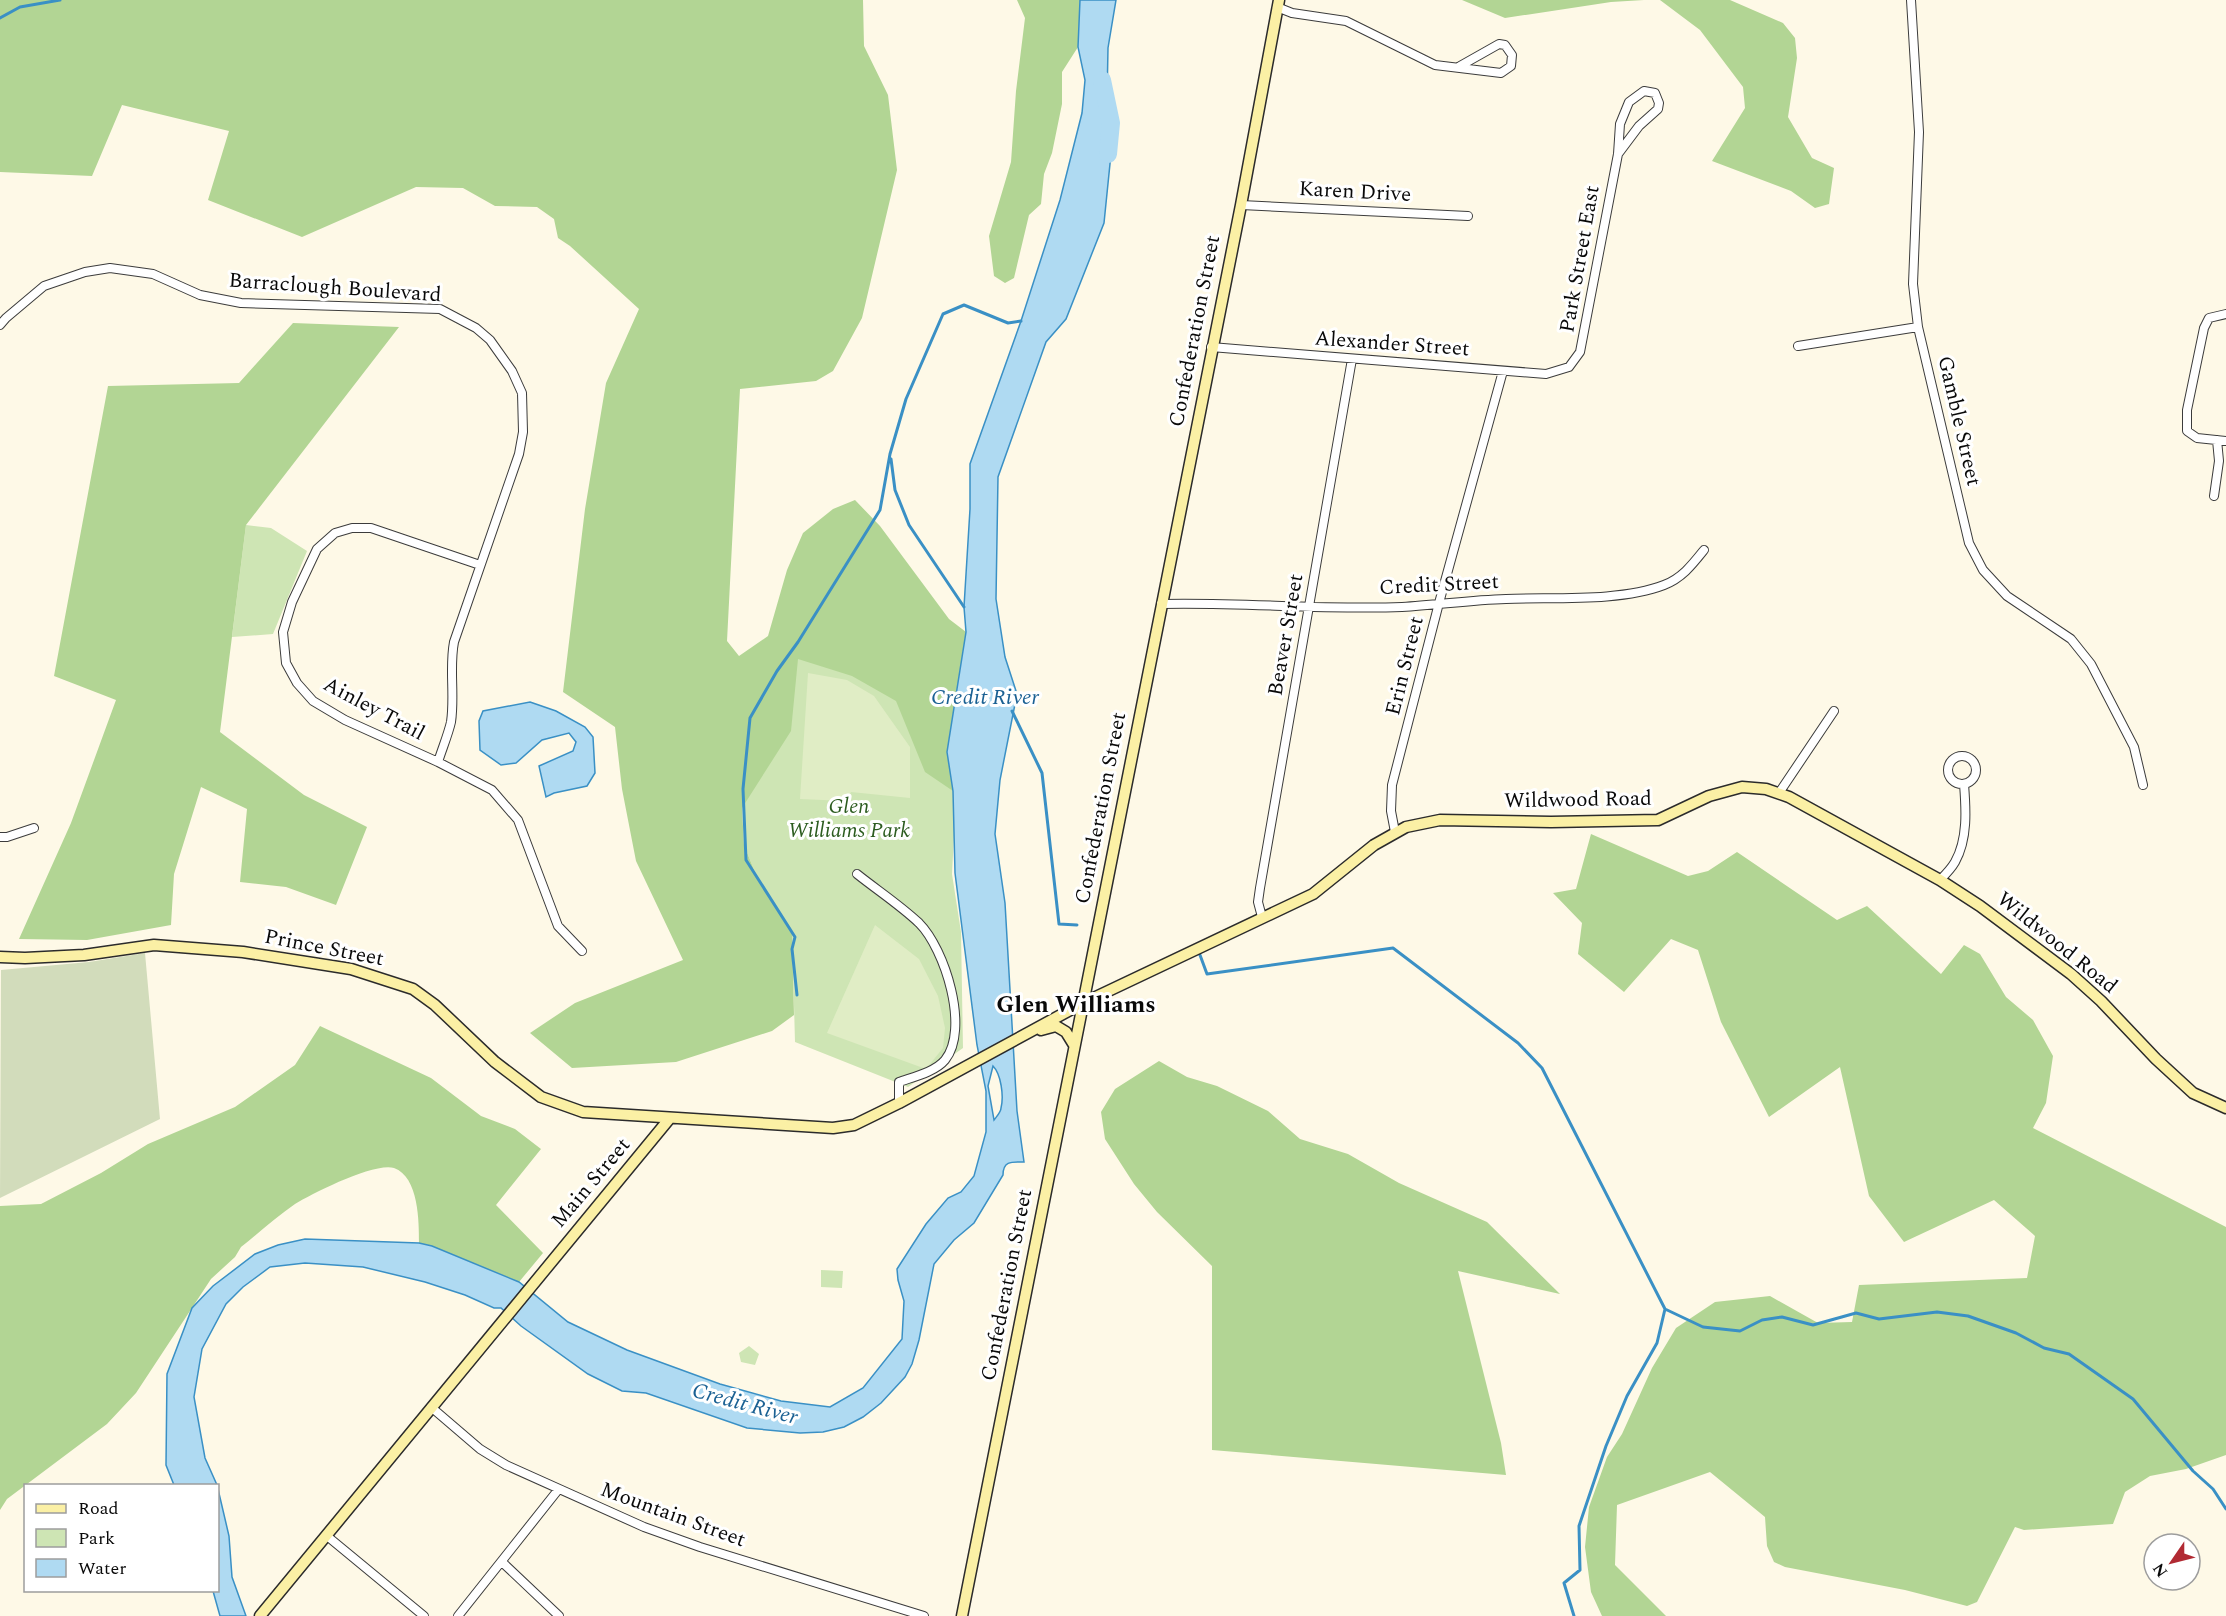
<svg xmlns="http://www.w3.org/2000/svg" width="2226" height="1616" font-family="Spectral,serif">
<rect width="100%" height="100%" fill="#fef9e7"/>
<!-- green -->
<path fill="#cee5b4" d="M246,525L271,528L307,551L273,634L232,637Z
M804,629L918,708L956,797L952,874L961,932L963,1048L908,1087L795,1042L792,932L759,882L744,845L741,776Z
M821,1270L843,1271L842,1288L821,1287Z
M749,1346L759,1354L755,1365L741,1362L739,1353Z"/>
<!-- forest -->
<path fill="#b2d594" d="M0,0H863L864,46L888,95L897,170L862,318L833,371L816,381L740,389L727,641L739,656L768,636L787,570L803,533L833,509L855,500L880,526L949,619L966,632L947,752L953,791L925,772L896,701L852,676L798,659L791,731L742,808L744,845L759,882L792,932L794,1015L772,1031L676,1062L572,1068L530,1033L575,1003L683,960L636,861L622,789L615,727L563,692L585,509L606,383L639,309L570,246L558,238L554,219L537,207L495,206L463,188L416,187L302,237L208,200L229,131L122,105L92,176L0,172Z
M1017,0H1080L1078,47L1062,72V104L1052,153L1044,174L1041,204L1029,215L1014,278L1005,283L994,276L989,236L1011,162L1016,91L1025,18Z
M1462,0H1644L1611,2L1505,18Z
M1660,0H1730L1783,23L1795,38L1797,58L1788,117L1812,158L1834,168L1829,204L1815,208L1791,191L1712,161L1745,108L1743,87L1700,30Z
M293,323L399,327L246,525L220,732L304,795L367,827L336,905L286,887L240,882L247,809L201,787L174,874L171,925L87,940L19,939L71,823L116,700L54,676L108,386L239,383Z
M1591,834L1688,876L1708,871L1737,852L1837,920L1867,906L1941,974L1964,945L1980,954L2006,997L2033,1020L2053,1056L2046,1103L2033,1128L2226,1227V1455L2186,1469L2150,1476L2125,1492L2113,1524L2024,1530L2015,1527L1977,1602L1967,1606L1905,1590L1785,1567L1774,1562L1767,1546L1765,1517L1710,1472L1617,1505L1615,1565L1666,1616H1602L1591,1592L1585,1547L1589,1507L1607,1457L1622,1434L1652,1368L1676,1328L1715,1302L1770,1296L1818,1323L1852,1322L1859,1285L2027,1278L2035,1236L1994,1200L1904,1242L1869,1196L1840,1067L1769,1117L1721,1022L1698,950L1671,939L1624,992L1578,954L1582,923L1553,893L1576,889Z
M320,1026L431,1078L481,1116L515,1129L541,1149L496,1205L543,1253L519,1282L432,1246L419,1243C419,1222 419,1177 394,1168C375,1162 313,1193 295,1204C276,1217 259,1233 241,1247L235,1257L211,1279L136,1393L107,1424L7,1499L0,1510V1206L41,1204L101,1173L148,1144L235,1107L295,1065Z
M1159,1061L1187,1077L1217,1086L1268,1111L1300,1139L1348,1154L1399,1183L1487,1222L1560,1294L1458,1271L1501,1443L1506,1475L1212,1450V1266L1157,1212L1134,1184L1105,1139L1101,1112L1115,1089Z"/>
<!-- cemetery -->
<path fill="#d2dcbb" d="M145,953L160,1119L0,1198L1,970L89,962Z"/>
<!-- pitch -->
<path fill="#e0edc5" d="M808,673L847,680L874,696L910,747V798L851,792L846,801L800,799Z
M875,925L919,959L938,996L945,1028L943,1048L926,1069L827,1033Z"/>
<!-- water -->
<path fill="#afdaf2" stroke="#3a90c5" stroke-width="1.5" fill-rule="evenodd" d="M1080,0H1116L1108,48L1107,100L1112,144L1104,223L1066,319L1046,342L998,477L996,599L1005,657L1017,694L1000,780L995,834L1005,903L1017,1111L1024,1162C1013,1162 1003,1160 1003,1175L974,1223L954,1240L934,1264L919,1340L912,1364L905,1377L881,1403L863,1417L844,1427L823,1432L800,1433L747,1428L646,1393L622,1391L588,1374L521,1326L501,1308H494L465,1295L425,1282L363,1267L305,1263L270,1267L243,1287L226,1304L202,1349L194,1397L205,1458L217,1485H174L166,1465L167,1374L192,1308L213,1286L255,1254L278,1245L305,1239L419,1243L432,1246L519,1282L568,1322L627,1350L720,1384L781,1401L830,1407L863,1388L902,1339L904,1301L898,1280L897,1269L926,1224L948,1198L961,1192L974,1176L986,1132V1091L977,1045L955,873L953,791L947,752L966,632L964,607L970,509V464L1021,321L1060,200L1082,113L1085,80L1078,47ZM993,1066C1001,1074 1004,1096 1001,1108C1001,1112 997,1116 994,1120L988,1086Z
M530,702L556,711L585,727L593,737L595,773L587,786L554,793L546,797L539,766L573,751L576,742L569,733L542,740L516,763L501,765L480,750L479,721L483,711Z
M218,1489L229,1536L232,1577L246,1616H220L213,1591L218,1590Z"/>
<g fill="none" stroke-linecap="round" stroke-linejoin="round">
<!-- stream -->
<path stroke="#3a90c5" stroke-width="3" d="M0,18L20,7L60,0
M891,459L895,490L909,525L964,607
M1012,711L1042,773L1059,924L1077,925
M1200,955L1207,974L1393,948L1518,1043L1542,1068L1665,1309L1703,1327L1740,1331L1762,1320L1782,1317L1813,1325L1856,1313L1879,1319L1937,1312L1968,1316L2016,1333L2044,1348L2069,1354L2133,1399L2193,1471L2213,1489L2226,1509
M797,995L792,949L795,937L746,860L743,789L750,718L777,671L798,642L880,510L890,454L906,399L943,314L964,305L1008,323L1021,321
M1574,1616L1564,1583L1580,1570L1579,1526L1606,1446L1627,1396L1657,1343L1665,1309"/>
<!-- river -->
<path stroke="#afdaf2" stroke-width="18" d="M1102,80L1111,123L1108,154"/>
<defs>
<path id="street" d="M1911,0L1919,132L1913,284L1918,327L1969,543L1983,570L2007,596L2071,639L2091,664L2134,747L2143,785
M1277,7L1292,13L1346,21L1435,65L1501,73L1511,66L1512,55L1505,45L1499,44L1460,66
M1241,205L1468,216
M2226,314L2209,318L2204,328L2187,410V431L2197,438L2226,441
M0,325L6,318L44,286L85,272L110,268L153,274L200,295L241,303L440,309L476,328L490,340L512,371L522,393L523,432L519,454L454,642C449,668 455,695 451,722C448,735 442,749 438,762
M1798,346L1918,327
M1211,347L1546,374L1569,367L1580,352L1618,154L1620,124L1629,102L1644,91L1655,93L1659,103L1658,109L1639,126L1618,154
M2214,496L2219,461L2217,440
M480,565L371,528H352L335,533L317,549L292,602L283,632L286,663L297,683L313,701L345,720L438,762L492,790L518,820L558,926L582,951
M1161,604C1241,602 1321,610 1402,607C1437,605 1471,600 1506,599C1553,597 1620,602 1664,585C1682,578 1692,565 1704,550
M1948 770a14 14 0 1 1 28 0a14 14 0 1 1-28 0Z
M1779,793L1834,711
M1395,832L1391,811L1392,785L1439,603L1503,371
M0,837H7L34,828
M857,874C877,890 900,905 919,923C945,949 970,1029 945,1060C935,1072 913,1077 899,1082V1103
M1940,880C1945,875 1951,869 1955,862C1968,839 1966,809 1964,784
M1262,917L1258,902L1260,888L1352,359
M431,1407L480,1449L506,1465L644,1527L700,1547L924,1616
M327,1536L424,1616
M502,1562L559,1616
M458,1616L558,1490"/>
<path id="secondary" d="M0,957L25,958L84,955L154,945L243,952L351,969L413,989L435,1005L495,1062L541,1097L583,1112L833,1128L854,1125L899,1103L1083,1003L1313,894L1374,845L1406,827L1440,820L1551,822L1658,820L1709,796L1742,787L1766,789L1789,797L1940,880L1980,906L2071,974L2101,1001L2156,1059L2193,1093L2226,1108
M1041,1030L1056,1026L1066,1032L1074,1045
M260,1616L670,1118
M962,1616L1241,205L1279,0"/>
</defs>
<!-- street casing -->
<use href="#street" stroke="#3c3c3c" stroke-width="10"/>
<!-- secondary casing -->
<use href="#secondary" stroke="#2b2b2b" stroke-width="13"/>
<!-- street -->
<use href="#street" stroke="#fff" stroke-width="8"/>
<!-- secondary -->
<use href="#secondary" stroke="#fbf0a5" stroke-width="10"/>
</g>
<g text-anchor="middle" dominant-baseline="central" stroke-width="6" stroke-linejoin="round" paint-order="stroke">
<!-- street labels -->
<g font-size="21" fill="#090909" stroke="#fff">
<text transform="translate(1355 192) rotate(3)">Karen Drive</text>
<text transform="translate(1580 259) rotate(-80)">Park Street East</text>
<text transform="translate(335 288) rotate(4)">Barraclough Boulevard</text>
<text transform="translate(1195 331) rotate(-79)">Confederation Street</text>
<text transform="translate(1392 344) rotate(4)">Alexander Street</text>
<text transform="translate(1959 421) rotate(77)">Gamble Street</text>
<text transform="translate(1439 585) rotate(-3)">Credit Street</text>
<text transform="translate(1286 635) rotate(-80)">Beaver Street</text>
<text transform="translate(1405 666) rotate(-76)">Erin Street</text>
<text transform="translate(374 709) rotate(28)">Ainley Trail</text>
<text transform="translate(1578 800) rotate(-1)">Wildwood Road</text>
<text transform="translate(1101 808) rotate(-79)">Confederation Street</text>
<text transform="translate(2057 943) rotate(39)">Wildwood Road</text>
<text transform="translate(324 948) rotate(11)">Prince Street</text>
<text transform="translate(591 1183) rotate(-50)">Main Street</text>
<text transform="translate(1007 1285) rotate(-79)">Confederation Street</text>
<text transform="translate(673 1515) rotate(20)">Mountain Street</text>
</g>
<!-- park labels -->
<g font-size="21" font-style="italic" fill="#2c5c1f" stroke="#fff">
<text x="849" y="807">Glen<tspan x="849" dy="24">Williams Park</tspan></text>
</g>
<!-- water labels -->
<g font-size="22" font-style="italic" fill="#1b6193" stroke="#fff">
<text x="985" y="697">Credit River</text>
<text transform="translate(745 1404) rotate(15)">Credit River</text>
</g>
<!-- quarter labels -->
<g font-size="24" font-weight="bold" fill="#090909" stroke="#fff">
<text x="1076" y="1005">Glen Williams</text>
</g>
</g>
<!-- legend -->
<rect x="24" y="1484" width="195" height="108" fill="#ffffff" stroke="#9d9d9d" stroke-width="1.5"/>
<rect x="36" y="1504" width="30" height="9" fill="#fbf0a5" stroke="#9d9d9d" stroke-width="1.5"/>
<text x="78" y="1514" font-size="18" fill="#090909">Road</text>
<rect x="36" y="1529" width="30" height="18" fill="#cee5b4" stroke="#9d9d9d" stroke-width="1.5"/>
<text x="78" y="1544" font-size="18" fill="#090909">Park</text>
<rect x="36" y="1559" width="30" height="18" fill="#afdaf2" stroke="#9d9d9d" stroke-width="1.5"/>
<text x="78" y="1574" font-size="18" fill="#090909">Water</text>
<!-- north arrow -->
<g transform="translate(2172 1562) rotate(235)"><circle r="28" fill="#ffffff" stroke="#9d9d9d" stroke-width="1.5"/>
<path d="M0-4.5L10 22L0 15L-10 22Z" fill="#b12a33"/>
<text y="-9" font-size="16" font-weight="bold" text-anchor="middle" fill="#090909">N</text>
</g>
</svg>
